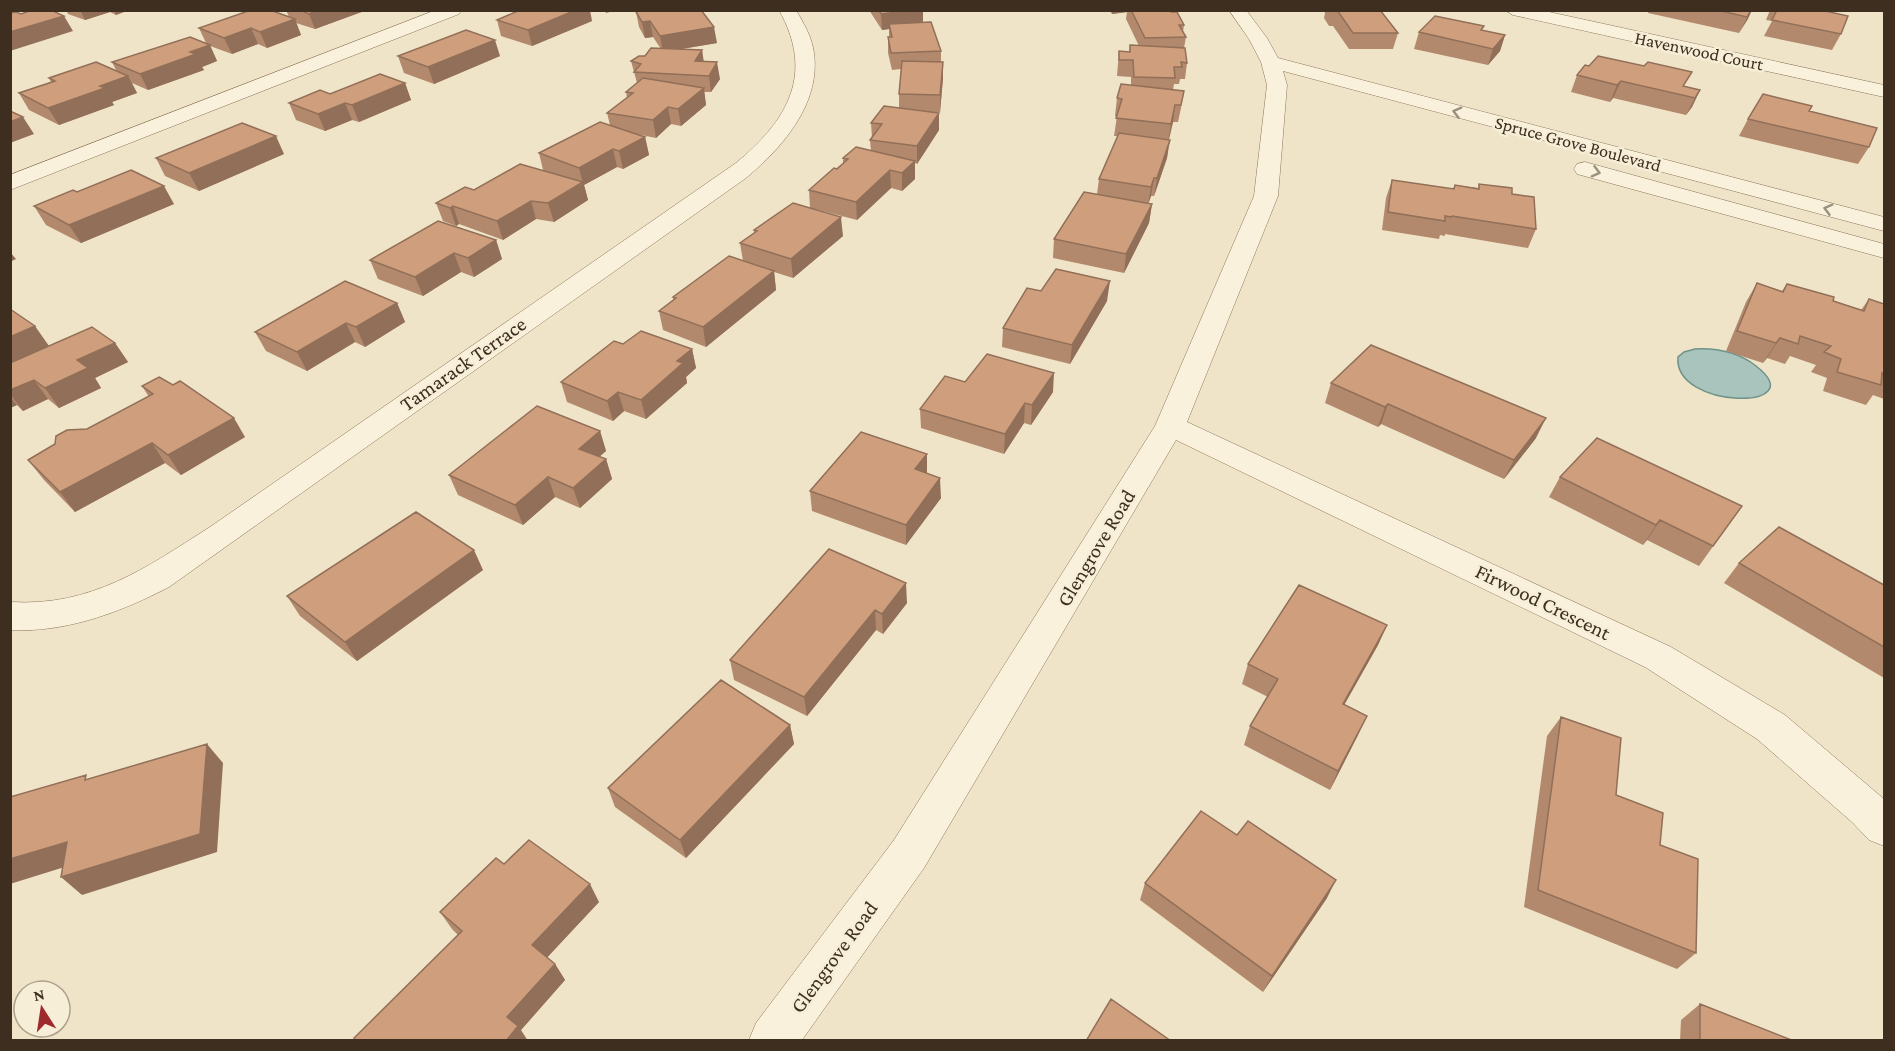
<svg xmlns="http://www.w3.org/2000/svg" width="1895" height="1051" font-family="'Crimson Pro',serif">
<rect width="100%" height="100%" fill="#f0e4c8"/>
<!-- water -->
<path fill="#a9c4bc" stroke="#6f938a" stroke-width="1.5" d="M1695,349C1716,348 1738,352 1756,366C1815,411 1673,410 1678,357L1684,352Z"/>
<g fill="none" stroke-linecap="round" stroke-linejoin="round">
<defs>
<path id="street" d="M436,10H461L459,14L10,190V175Z
M779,10H796C804,24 812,37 814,53C821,104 782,148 746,178L169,587C121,612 66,633 10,630V602C91,607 146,568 210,527L736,163C788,120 815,74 779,10Z
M1229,10H1246L1267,38L1278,58L1884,217V231L1283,71L1287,85L1278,196L1187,422L1671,647L1785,715L1884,799V846L1869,840L1853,823L1757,739L1645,667L1176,440L924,868L802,1040H749L756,1023L894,840L1155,426L1254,196L1267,85L1261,62L1249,39Z
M1505,10H1540L1884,85V97L1513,15Z
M1585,162L1884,244V258L1577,174L1574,169L1577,164Z"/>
</defs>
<!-- street casing -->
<use href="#street" stroke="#8d765c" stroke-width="1"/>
<!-- street -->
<use href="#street" fill="#faf1dc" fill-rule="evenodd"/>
</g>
<!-- wall -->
<path fill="#b2896c" d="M66,10H129L116,15L110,12L85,20L68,14Z
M286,10H367L315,29L296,23L301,35L267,48L258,44L232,54L210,46L217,61L202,67L204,70L148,90L132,83L137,93L112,102L114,105L59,125L29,110L19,93L51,82L49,78L117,72L112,62L206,43L199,28L289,17Z
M869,10H923V23L941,51V62H943V78L940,112H931L939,113V130L917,164L915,163V179L902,191L891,188L857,220L815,209L843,236L793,278L774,272L776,290L706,347L663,330L659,311L673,300V297L743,261L740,243L754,233V230L810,208L809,190L843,163V158L871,151L870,140L872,138L871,123L899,108V94L901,69L892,70L888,53V37H889V29L882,30Z
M1109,10H1170L1184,25L1183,32L1186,37L1184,48L1187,63L1185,79H1180L1179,84H1174L1173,90L1184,91L1181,108L1178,122H1173L1169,140L1167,158L1154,196H1151L1148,204H1152L1149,223L1124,273L1053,258L1054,239L1097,194L1099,179L1118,136H1114L1117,116H1115L1117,98L1131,85V77L1117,76L1119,51L1129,52L1130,45L1139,46L1126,19L1127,12L1112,14Z
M1324,10H1380L1398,33L1393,49H1349L1333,26H1329L1324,18L1325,13Z
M1649,10H1752L1739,33L1648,13Z
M1770,10H1821L1841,34L1832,50L1764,36L1772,21L1766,20Z
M636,12L717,43L682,49L702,50L704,62L720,79L711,92H704L706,105L681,126L671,124L656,138L636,134L645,137L649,155L623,169L617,167L584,185L588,200L554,222L536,219L503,240L459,224L456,226L443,221L436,203L474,190L543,170L539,153L610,125L607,113L627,98L626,92L637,83L631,61L645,56L661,49L653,37L645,38L639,27Z
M497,20L592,21L532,46L501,36Z
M1482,30L1505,35L1500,51L1488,65L1414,49L1419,32Z
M398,56H500L434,84L404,73Z
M1577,75L1685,87L1700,90L1692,107L1686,115L1613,98L1610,102L1571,92Z
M405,83L411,100L359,122L352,120L325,131L296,120L289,103L330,94Z
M1809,111L1869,147L1858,164L1739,136L1748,119Z
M284,154L199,191L165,176L156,158Z
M1392,180L1453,189L1455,185L1478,188L1479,184L1512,194L1536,229L1528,248L1445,234V236L1440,235L1439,239L1382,230L1386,198Z
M77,192L174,204L81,243L46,225L34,206Z
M496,240L502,259L474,277L461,272L423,296L378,279L370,260Z
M1757,283L1782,291L1787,284L1861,310L1869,299L1884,304V399L1873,395L1866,405L1823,391L1827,378L1811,372L1816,365L1790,356L1785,364L1767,358L1763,363L1726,351L1746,302Z
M1041,291L1107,301L1070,364L1002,347L1003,328Z
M397,303L405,322L365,347L355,342L307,371L266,351L255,332Z
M115,343L128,362L95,378L101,388L59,408L48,399L23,411L17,405L10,408V363Z
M623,344L692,349L696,368L686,377L687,383L646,419L624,411L613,421L567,402L561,382Z
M965,382L1053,392L1031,425L1024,423L1004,454L921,428L920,409Z
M1331,383L1536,438L1504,479L1381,424L1378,427L1325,403Z
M142,386L245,437L181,475L165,463L75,512L44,480L28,460L149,397Z
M600,431L606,451L599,457L606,459L612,479L580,508L555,497L523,525L458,495L449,475Z
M927,454V474L941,498L906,545L812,511L810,491Z
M1560,477L1742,506L1699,566L1647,540L1643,545L1549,497Z
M829,549L907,603L883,634L876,630L807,716L734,680L730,660Z
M1739,563L1884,585V678L1724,583Z
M483,570L357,661L300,616L287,596Z
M1387,625L1378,645L1344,705L1358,735L1330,790L1244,745L1250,726L1268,697L1242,684L1248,664Z
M1561,717L1616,795L1660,845L1696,953L1677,969L1524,907L1547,736Z
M790,725L794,744L686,858L615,807L608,788Z
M1237,835L1327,898L1263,992L1140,900L1145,883Z
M504,864L599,902L547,957L555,964L565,980L521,1030L356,1041L458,935L452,929L440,912Z
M1700,1004L1794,1041H1680L1681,1020Z"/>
<!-- shaded-wall -->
<path fill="#916f58" d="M80,10H109L110,12L85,20Z
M114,10H129L116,15Z
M317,10H367L315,29L309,14Z
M576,10H590L592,21L532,46L528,30Z
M605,10H617L606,13Z
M913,10H923V25L889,24V29L882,30L881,14Z
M1112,10H1127V12L1112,14Z
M1751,10H1752L1748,19L1739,33Z
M64,16L73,31L10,51V32Z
M295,19L301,35L267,48L260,32Z
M650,21L653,37L645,38L642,22Z
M714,27L717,43L663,52L660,36Z
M251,28L258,44L232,54L224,38Z
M1505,35L1500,51L1488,65L1493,49Z
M495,40L500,56L434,84L428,67Z
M210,45L217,61L202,67L204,70L148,90L140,74L190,52Z
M702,50L704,66L695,61Z
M717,62L720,79L711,92L709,76Z
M943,62V78L940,112V95Z
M128,76L137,93L112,102L114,105L59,125L48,108L100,86Z
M1621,81L1613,98L1610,102L1617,85Z
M405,83L411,100L359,122L352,105Z
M704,88L706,105L681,126L678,109Z
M1700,90L1692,107L1686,115L1695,98Z
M345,103L352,120L325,131L318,114Z
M1175,105L1173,122L1168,142L1171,124Z
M668,107L671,124L656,138L653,120Z
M939,113V130L917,164V146Z
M23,117L34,134L10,143V122Z
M276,136L284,154L199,191L189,173Z
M645,137L649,155L623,169L619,151Z
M1170,140L1167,158L1154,196L1157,178Z
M613,149L617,167L584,185L588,200L554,222L548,203L583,183L579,168Z
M915,161V179L902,191V173Z
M890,170L891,188L857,220L856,202Z
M1154,178L1151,196L1148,205L1151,187Z
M164,186L174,204L81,243L69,225Z
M531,201L536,219L503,240L497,221Z
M1152,204L1149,223L1124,273L1126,254Z
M453,206L459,224L456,226L450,208Z
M841,217L843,236L793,278L791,259Z
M496,240L502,259L474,277L468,258Z
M10,252L16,259L10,262Z
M454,253L461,272L423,296L415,277Z
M774,271L776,290L706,347L703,327Z
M1110,281L1107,301L1070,364L1072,345Z
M397,303L405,322L365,347L356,327Z
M346,323L355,342L307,371L297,352Z
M35,326L49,346L10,363V337Z
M1780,338L1767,358L1763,363L1776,343Z
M115,343L128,362L95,378L101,388L59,408L45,388L77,360Z
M692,349L696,368L686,377L687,383L646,419L641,400L677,361Z
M1054,373L1053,392L1031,425L1032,405Z
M34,380L48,399L23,411L10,394V390Z
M618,392L624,411L613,421L607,401Z
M10,397L17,405L10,408Z
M1025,403L1024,423L1004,454L1005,434Z
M1388,404L1381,424L1378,427L1385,407Z
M234,418L245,437L181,475L168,455Z
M1546,418L1536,438L1504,479L1514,460Z
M600,431L606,451L585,469L579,449Z
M152,443L165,463L75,512L60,492Z
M927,454V474L915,469Z
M606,459L612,479L580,508L573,488Z
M548,477L555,497L523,525L515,505Z
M940,478L941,498L906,545V525Z
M1660,520L1647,540L1643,545L1656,525Z
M474,550L483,570L357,661L345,642Z
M906,583L907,603L883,634L882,614Z
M875,610L876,630L807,716L804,697Z
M1387,625L1378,645L1334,723L1343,704Z
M1367,716L1358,735L1330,790L1338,771Z
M790,725L794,744L686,858L680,840Z
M207,744L223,763L217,852L82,895L61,877Z
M67,842L87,860L10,884V859Z
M1336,880L1327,898L1263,992L1272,976Z
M590,884L599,902L543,962L532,945Z
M555,964L565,980L521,1030L528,1041H506L507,1017Z"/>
<!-- building -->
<path fill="#cf9f7d" stroke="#916f58" stroke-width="1.5" d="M32,10H51L64,16L10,32V13L16,12L21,14Z
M251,10H270L295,19L260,32L251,28L224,38L199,28Z
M300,10H317L309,14Z
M520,10H576L528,30L497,20Z
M644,10H701L714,27L660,36L650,21L642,22L636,12Z
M879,10H913L881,14Z
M1131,10H1170L1171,12H1177L1184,25H1179L1186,37L1145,38Z
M1337,10H1380L1398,33H1353Z
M1717,10H1751L1747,17Z
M1777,10H1821L1848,16L1841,34L1772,20Z
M1435,16L1484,26L1481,30L1505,35L1493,49L1419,32Z
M931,22L941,51L891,53L888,37H892L889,24Z
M466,30L495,40L428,67L398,56Z
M190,37L210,45L190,52L196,54L140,74L112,62Z
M1130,45L1185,48L1187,63L1181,62L1182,67H1174L1175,78L1134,77L1133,60H1119V51L1130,52Z
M651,48L702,50L695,61L717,62L709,76L634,72L641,64L631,61L639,56H645Z
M1598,56L1644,66L1648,62L1692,72L1683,86L1700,90L1695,98L1621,81L1617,85L1577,75L1585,65L1589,66Z
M902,61L943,62L940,95L899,94Z
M96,62L128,76L100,86L105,88L48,108L19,93L55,81L49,78Z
M380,74L405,83L352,105L345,103L318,114L289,103L320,90L330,94Z
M643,78L704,88L678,109L668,107L653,120L607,113L633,93L626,92Z
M1121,84L1184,91L1181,105H1175L1171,124L1116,118L1122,99L1117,98Z
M1763,94L1812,106L1809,111L1877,128L1869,147L1748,119Z
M884,106L939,113L917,146L870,140L882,124L871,123Z
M10,111L23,117L10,122Z
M600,122L645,137L619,151L613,149L579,168L539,153Z
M242,123L276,136L189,173L156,158Z
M1119,133L1170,140L1157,178H1154L1151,187L1099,179Z
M856,147L915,161L902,173L890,170L856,202L809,190L834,168L837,169L848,159L843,158Z
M520,164L583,182L548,203L531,201L497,221L453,206L450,208L436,203L465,187L474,190Z
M131,170L164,186L69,225L34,206L73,190L77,192Z
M1392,180L1454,189L1455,185L1479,189V184L1512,188V194L1534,197L1536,229L1452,216L1451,217L1445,216V221L1388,212Z
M1084,192L1152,204L1126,254L1054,239Z
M793,203L841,217L791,259L740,243L757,231L754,230Z
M438,221L496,240L468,258L454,253L415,277L370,260Z
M729,256L774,271L703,327L659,311L676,298L673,297Z
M1056,269L1110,281L1072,345L1003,328L1027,288L1041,291Z
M345,281L397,303L356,327L346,323L297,352L255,332Z
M1757,283L1783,292L1787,284L1834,297L1833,301L1864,311L1869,299L1884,304V375L1882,373L1881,385L1837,372L1841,359L1824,352L1831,346L1800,336L1798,344L1780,338L1776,343L1737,331Z
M10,309L35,326L10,337Z
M92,327L115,343L77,360L88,368L45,388L34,380L10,390V363Z
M641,331L692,349L677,361L683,363L641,400L618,392L607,401L561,382L614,341L623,344Z
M1371,345L1546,418L1514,460L1388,404L1385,407L1331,383Z
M987,354L1054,373L1032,405L1025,403L1005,434L920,409L945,376L965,382Z
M159,377L173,385L180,381L234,418L168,455L152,443L60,492L28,460L55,444L56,436L67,430L87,429L153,394L142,386Z
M537,406L600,431L579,449L606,459L573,488L548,477L515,505L449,475Z
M861,432L927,454L915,469L940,478L906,525L810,491Z
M1597,438L1742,506L1713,546L1660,520L1656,525L1560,477Z
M416,512L474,550L345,642L287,596Z
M1779,527L1884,585V647L1739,563Z
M829,549L906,583L882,614L875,610L804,697L730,660Z
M1299,585L1387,625L1343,704L1367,716L1338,771L1250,726L1278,679L1248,664Z
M721,680L790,725L680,840L608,788Z
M1561,717L1621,738L1616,795L1663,813L1660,845L1698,859L1696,953L1538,890Z
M207,744L200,834L61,877L67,842L10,859V797L86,775L85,780Z
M1201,811L1237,835L1248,821L1336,880L1272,976L1145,883Z
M529,840L590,884L532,945L555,964L507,1017L518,1026L506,1041H356L354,1038L462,931L440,912L496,858L504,864Z
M1111,999L1171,1041H1086Z
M1700,1004L1794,1041H1700Z"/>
<!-- one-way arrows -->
<defs><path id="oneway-chevron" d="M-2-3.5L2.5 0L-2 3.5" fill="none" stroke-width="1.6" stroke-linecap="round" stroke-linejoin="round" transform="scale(1.5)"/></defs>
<g stroke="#9c907e">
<use href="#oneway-chevron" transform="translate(1457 112) rotate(-165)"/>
<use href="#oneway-chevron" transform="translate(1596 172) rotate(15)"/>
<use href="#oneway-chevron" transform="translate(1828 209) rotate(-165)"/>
</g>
<g text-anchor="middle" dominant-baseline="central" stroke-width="5" stroke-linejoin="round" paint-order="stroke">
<!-- far-street labels -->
<g font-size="18" fill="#3d2e20" stroke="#f7eed8">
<text transform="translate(1699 51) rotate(12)">Havenwood Court</text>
<text transform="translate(1578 144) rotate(15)">Spruce Grove Boulevard</text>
</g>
<!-- street labels -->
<g font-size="21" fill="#3d2e20" stroke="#f7eed8">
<text transform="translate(463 364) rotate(-35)">Tamarack Terrace</text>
<text transform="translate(1096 548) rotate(-59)">Glengrove Road</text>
<text transform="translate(1543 602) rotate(26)">Firwood Crescent</text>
<text transform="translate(834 957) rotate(-54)">Glengrove Road</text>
</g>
</g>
<!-- border -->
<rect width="1895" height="1051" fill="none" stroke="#3d2e20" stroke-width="24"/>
<!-- north arrow -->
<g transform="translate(42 1009) rotate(348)"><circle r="28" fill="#f7eed8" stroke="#ada18e" stroke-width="1.5"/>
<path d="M0-4.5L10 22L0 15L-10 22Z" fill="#9e2a2b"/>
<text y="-9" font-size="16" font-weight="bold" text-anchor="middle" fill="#3d2e20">N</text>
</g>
</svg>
